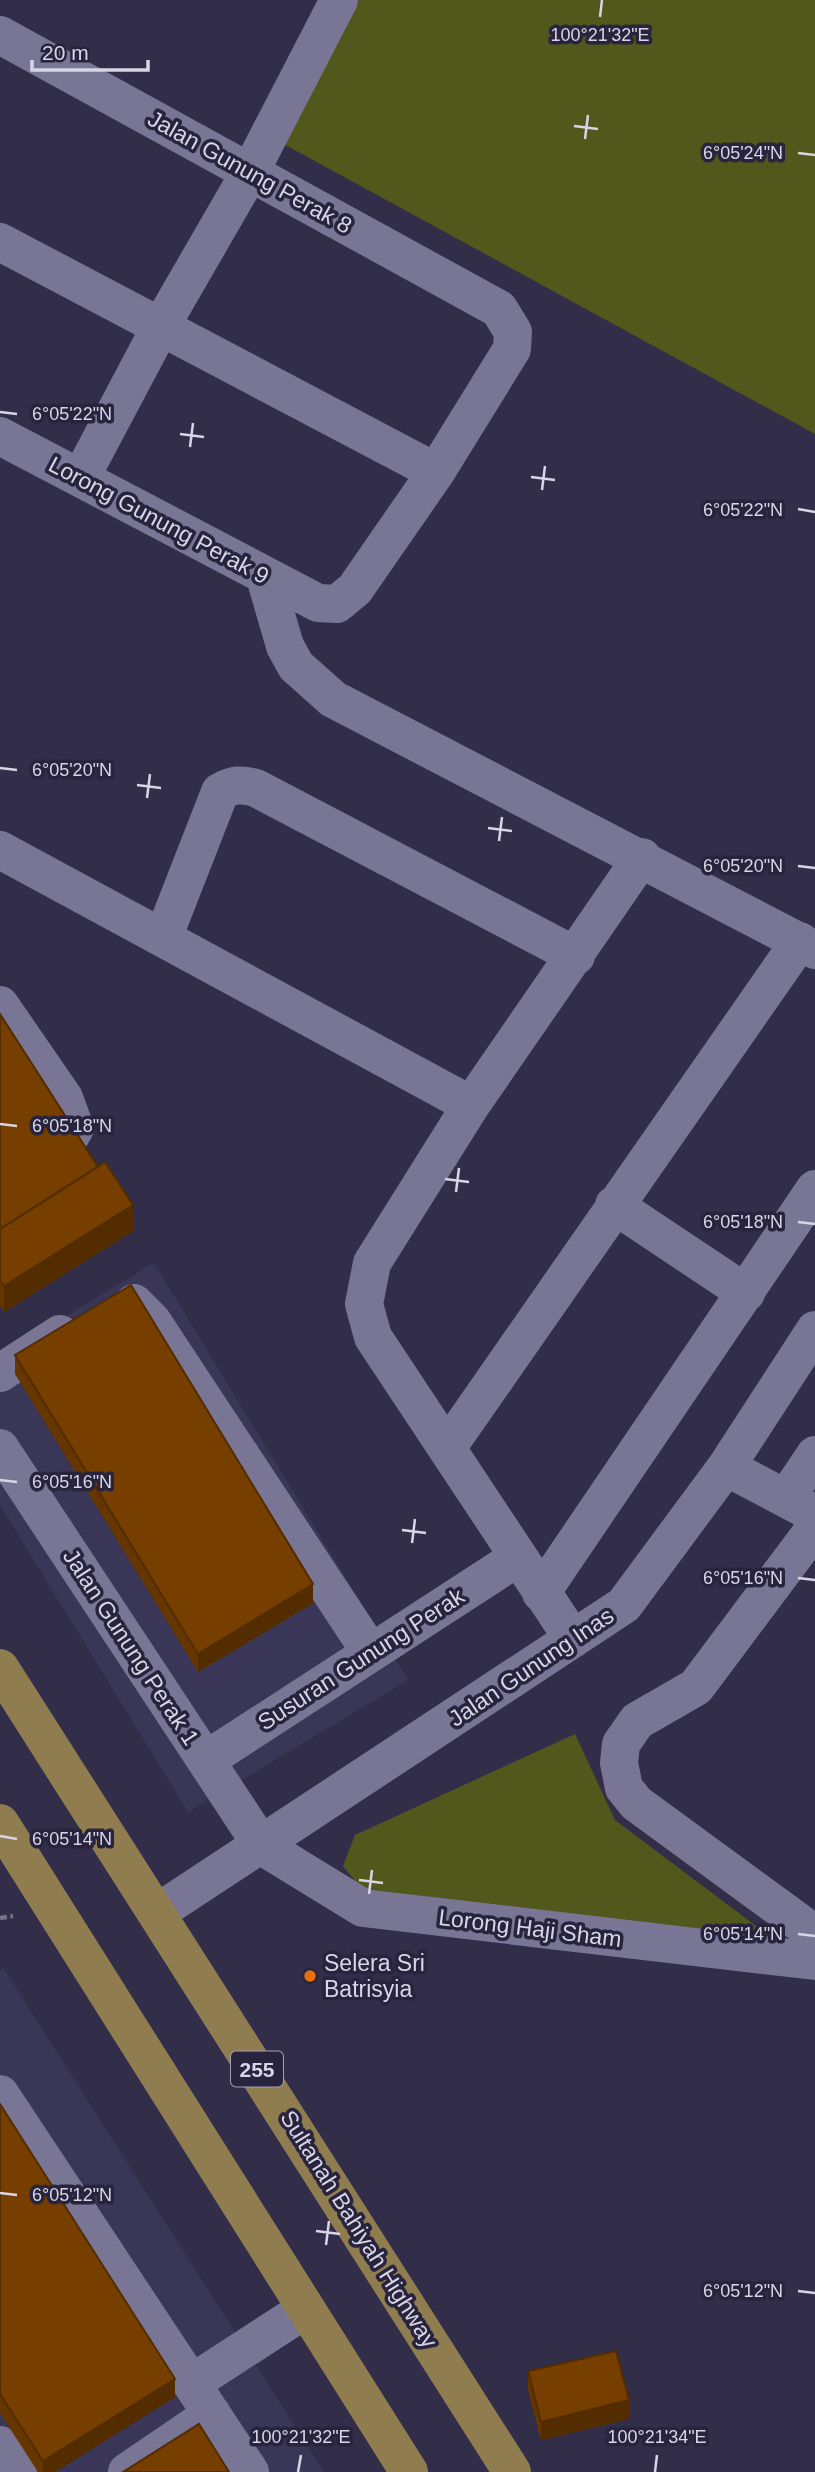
<svg xmlns="http://www.w3.org/2000/svg" width="815" height="2472" font-family="Helvetica,sans-serif">
<rect width="100%" height="100%" fill="#322e49"/>
<!-- built -->
<path fill="#3a3657" d="M154,1263L408,1680L188,1812L0,1505V1356Z
M4,1969L324,2472H0V1970Z"/>
<!-- green -->
<path fill="#52571b" d="M359,0H815V434L280,142Z
M575,1734L615,1820L768,1935L368,1897L343,1866L355,1835Z"/>
<g fill="none" stroke-linecap="round" stroke-linejoin="round">
<!-- path -->
<path stroke="#757289" stroke-width="4.5" stroke-dasharray="7 3.5" stroke-linecap="butt" d="M0,1918L13,1916"/>
<!-- minor -->
<path stroke="#797695" stroke-width="38" d="M0,35L499,309L513,332L512,349L436,472L355,589L337,604L318,603L0,436
M0,242L436,472
M81,477L161,326L250,172L339,0
M265,577L285,646L296,666L333,699L815,950
M0,850L471,1105
M163,938L220,792C233,784 242,784 256,788L576,956
M0,1005L64,1098L75,1128L71,1135
M614,1205L746,1293
M134,1303L152,1321L371,1653
M0,1373L60,1334
M0,1448L262,1846L363,1908L815,1961
M447,1448L800,941
M726,1467L815,1514
M786,1498L815,1455
M815,1528L696,1687L637,1721L621,1744L619,1763L624,1788L636,1803L815,1934
M541,1593L815,1189
M573,1639L373,1337L364,1304L372,1263L471,1105L642,857
M206,1760L517,1558
M158,1912L624,1605L726,1467L815,1330
M0,2094L250,2472
M192,2383L306,2309
M0,2445L18,2472
M127,2472L212,2414"/>
<!-- major -->
<path stroke="#8f7d50" stroke-width="38" d="M0,1668L512,2472
M0,1823L409,2472"/>
</g>
<!-- wall -->
<path fill="#653600" d="M0,1014L133,1231L4,1312L0,1306Z
M15,1355L313,1603L198,1672L15,1374Z
M0,2104L175,2397L55,2472H38L0,2413Z
M528,2371L629,2419L541,2440L528,2390Z"/>
<!-- shaded-wall -->
<path fill="#532c00" d="M133,1205V1231L4,1312V1286Z
M313,1584V1603L198,1672V1654Z
M175,2379V2397L55,2472H43V2461Z
M629,2400V2419L541,2440V2422Z"/>
<!-- building -->
<path fill="#763f00" stroke="#532c00" stroke-width="2" d="M0,1014L98,1167L0,1229Z
M105,1162L133,1205L4,1286L0,1280V1229Z
M131,1285L313,1584L198,1654L15,1355Z
M0,2104L175,2379L43,2461L0,2394Z
M616,2351L629,2400L541,2422L528,2371Z
M199,2424L229,2472H123Z"/>
<!-- ticks -->
<path fill="none" stroke="#d7d5e6" stroke-width="2.5" d="M600,17L602,0M574,126L598,129M585,139L588,115M798,153L815,155M0,412L17,414M180,434L204,437M190,447L193,423M531,477L555,480M542,490L545,466M798,509L815,512M0,768L17,770M137,785L161,788M147,798L150,774M488,828L512,831M499,841L502,817M798,866L815,868M0,1124L17,1126M445,1179L469,1182M456,1192L459,1168M798,1222L815,1224M0,1480L17,1482M402,1530L426,1533M412,1543L415,1519M798,1578L815,1580M0,1836L17,1839M359,1880L383,1883M369,1894L372,1870M798,1934L815,1936M0,2193L17,2195M316,2231L340,2234M326,2245L329,2221M798,2291L815,2293M298,2472L301,2455M655,2472L657,2455"/>
<!-- markers -->
<circle fill="#e8710a" stroke="#28243e" stroke-width="2.5" cx="310" cy="1976" r="7"/>
<g text-anchor="middle" dominant-baseline="central" stroke-width="7" stroke-linejoin="round" paint-order="stroke">
<!-- shield labels -->
<rect fill="#28243e" stroke="#a2a0b4" stroke-width="2" x="231" y="2051.5" width="52" height="35" rx="5"/>
<g font-size="21" font-weight="bold" fill="#d7d5e6">
<text x="257" y="2069">255</text>
</g>
<!-- street labels -->
<g font-size="23" fill="#d7d5e6" stroke="#28243e">
<text transform="translate(250 172) rotate(29)">Jalan Gunung Perak 8</text>
<text transform="translate(159 520) rotate(28)">Lorong Gunung Perak 9</text>
<text transform="translate(131 1647) rotate(57)">Jalan Gunung Perak 1</text>
<text transform="translate(361 1659) rotate(-33)">Susuran Gunung Perak</text>
<text transform="translate(531 1667) rotate(-34)">Jalan Gunung Inas</text>
<text transform="translate(530 1928) rotate(7)">Lorong Haji Sham</text>
<text transform="translate(359 2229) rotate(58)">Sultanah Bahiyah Highway</text>
</g>
<!-- poi labels -->
<g font-size="23" fill="#d7d5e6" stroke="#28243e" text-anchor="start">
<text x="324" y="1963">Selera Sri<tspan x="324" dy="26">Batrisyia</tspan></text>
</g>
</g>
<g font-size="18" text-anchor="middle" fill="#d7d5e6" stroke="#28243e" stroke-width="7" stroke-linejoin="round" paint-order="stroke">
<text x="600" y="41">100°21'32"E</text>
<text x="743" y="159">6°05'24"N</text>
<text x="72" y="420">6°05'22"N</text>
<text x="743" y="516">6°05'22"N</text>
<text x="72" y="776">6°05'20"N</text>
<text x="743" y="872">6°05'20"N</text>
<text x="72" y="1132">6°05'18"N</text>
<text x="743" y="1228">6°05'18"N</text>
<text x="72" y="1488">6°05'16"N</text>
<text x="743" y="1584">6°05'16"N</text>
<text x="72" y="1845">6°05'14"N</text>
<text x="743" y="1940">6°05'14"N</text>
<text x="72" y="2201">6°05'12"N</text>
<text x="743" y="2297">6°05'12"N</text>
<text x="301" y="2443">100°21'32"E</text>
<text x="657" y="2443">100°21'34"E</text>
</g>
<!-- scale -->
<path d="M32 60v10h116v-10" fill="none" stroke="#d7d5e6" stroke-width="3.5"/>
<text x="42" y="60" font-size="21" fill="#d7d5e6" stroke="#28243e" stroke-width="5" paint-order="stroke">20 m</text>
</svg>
